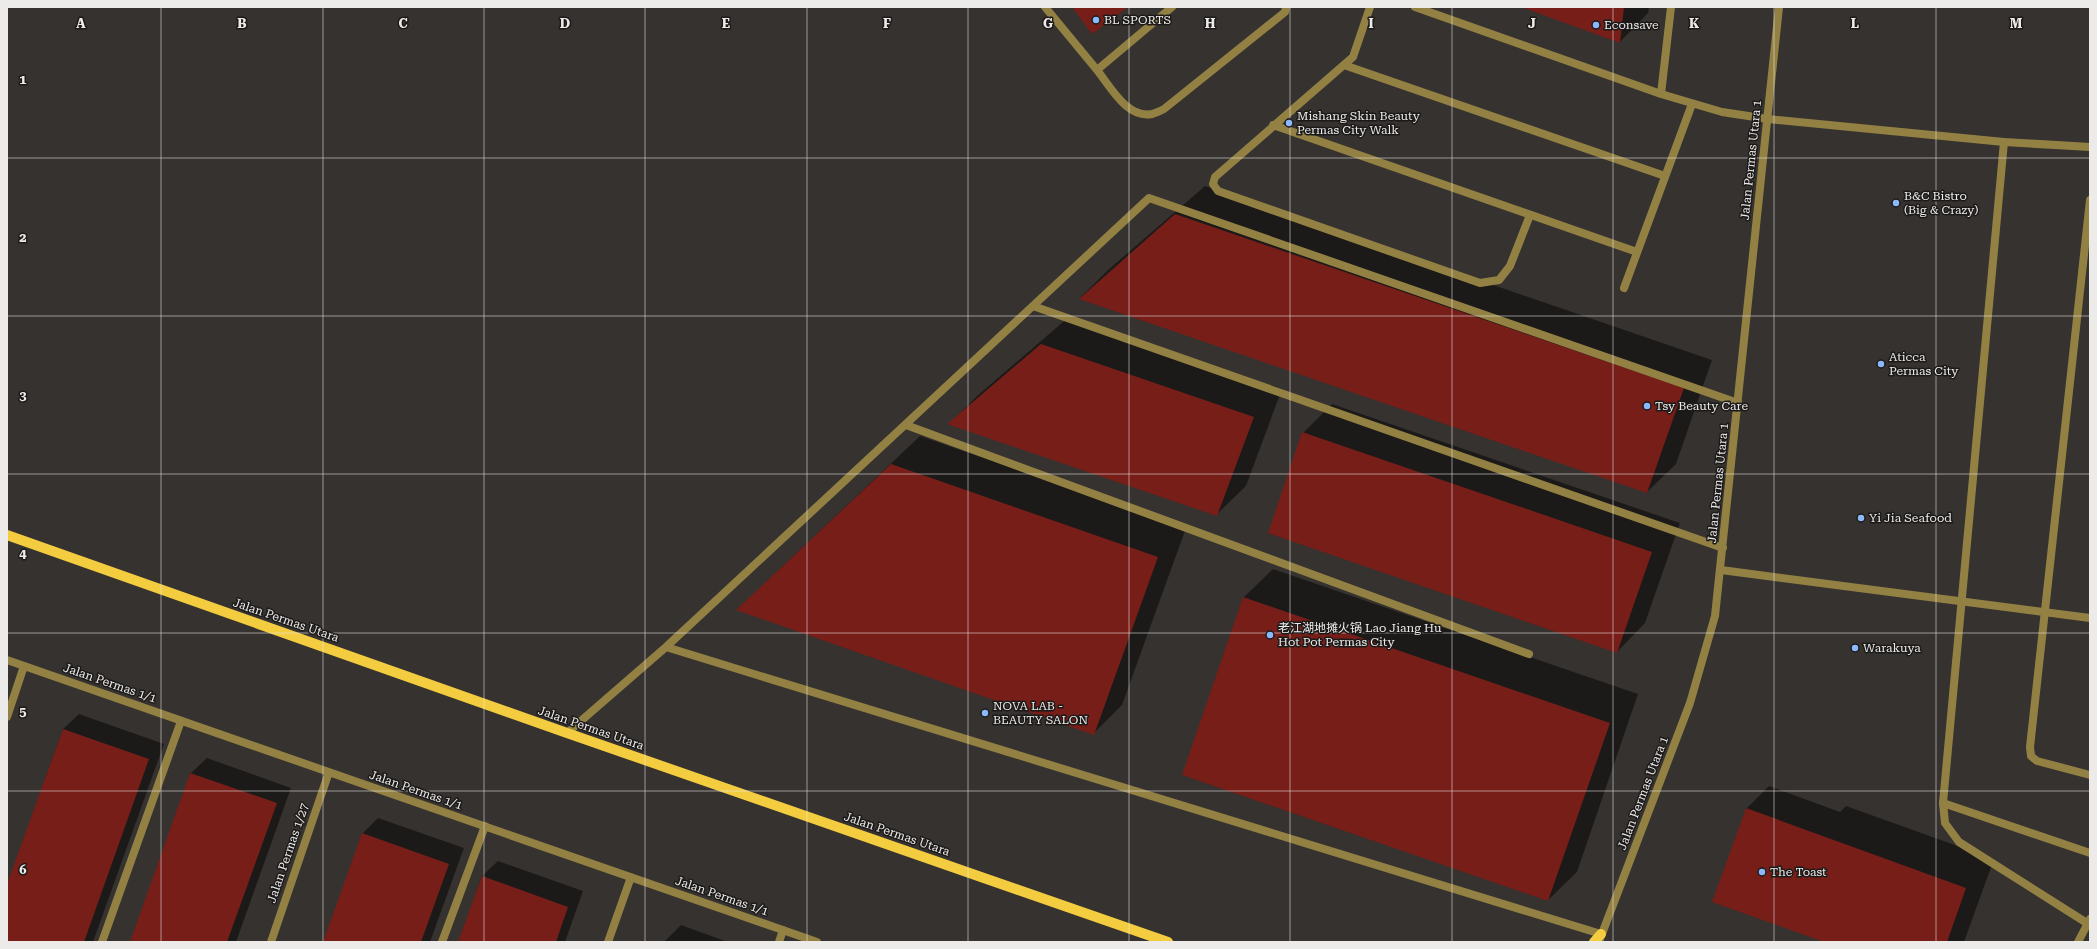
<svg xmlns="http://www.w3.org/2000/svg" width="2097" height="949" font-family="'Roboto Serif','Noto Sans SC',serif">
<rect width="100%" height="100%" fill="#36322f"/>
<!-- shadow -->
<path fill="#0007" d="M1523,7H1649L1648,13L1620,42Z
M1205,186L1712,360L1676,464L1647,492L1080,298L1108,270Z
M1070,316L1282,389L1246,486L1217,514L949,424L977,396Z
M1332,404L1680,523L1645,623L1617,652L1303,433Z
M920,436L1186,528L1122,705L1093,734L766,582Z
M1273,569L1638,694L1577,872L1548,900L1183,775L1244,597Z
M79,714L164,744L93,942H7V887L63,729Z
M207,758L291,788L236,942H131L191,773Z
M1769,786L1840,812L1846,806L1994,859L1964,942H1827L1746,809Z
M378,818L464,848L430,942H324L363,833Z
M498,861L583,891L565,942H459L482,876Z
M681,925L728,942H664Z"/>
<!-- building -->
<path fill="#771e18" d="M1072,7H1128L1092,34Z
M1521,7H1624L1620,43Z
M1175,214L1684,388L1647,493L1079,299Z
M1041,344L1254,417L1217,516L947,424Z
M1302,432L1652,552L1617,653L1268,533Z
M891,464L1158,557L1094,735L736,610Z
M1243,597L1610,723L1548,901L1182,775Z
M63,729L149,759L84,942H7V884Z
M190,773L277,803L227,942H130Z
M1746,808L1966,888L1947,942H1824L1712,902Z
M362,833L449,864L421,942H323Z
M482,876L568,907L556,942H458Z"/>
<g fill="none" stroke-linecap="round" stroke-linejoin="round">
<!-- lane -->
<path stroke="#938144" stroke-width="8" d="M1045,7L1097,70
M1172,7L1097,70C1110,86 1127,119 1152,114C1156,113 1160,111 1164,109L1285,12L1286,7
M1370,7L1353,57L1215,177L1213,184L1218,191L1480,283L1499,280L1510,266L1530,215
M1415,7L1661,94L1722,112L1768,119L2004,142L2090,147
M1344,65L1665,176
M1661,94L1671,7
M1273,125L1637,252
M2090,200L2030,747L2031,756L2037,761L2090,775
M1624,288L1692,104
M1033,306L1723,548
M906,425L1529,654
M1721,570L2090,618
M666,647L1601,934
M567,733L666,647L1149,198L1738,403
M2090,853L1943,803L1945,823L1959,842L2090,925
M102,942L181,721
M442,942L485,826
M779,942L783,930
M2078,942L2090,919"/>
<!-- street -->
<path stroke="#938144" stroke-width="8" d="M7,660L817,942
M7,717L24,666
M1943,803L2004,142
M1600,939L1690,703L1715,616L1779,7
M271,942L329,772
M608,942L631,877"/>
<!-- primary -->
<path stroke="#f3cd3f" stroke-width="10" d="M7,535L567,733L1168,942
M1594,942L1601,934"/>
</g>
<!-- grid -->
<path fill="none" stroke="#edebe9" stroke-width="1" stroke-opacity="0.55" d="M161,7V942M323,7V942M484,7V942M645,7V942M807,7V942M968,7V942M1129,7V942M1290,7V942M1452,7V942M1613,7V942M1774,7V942M1936,7V942M7,158H2090M7,316H2090M7,474H2090M7,633H2090M7,791H2090"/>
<!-- markers -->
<g fill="#8cb9fc" stroke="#1c1a19" stroke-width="1.5">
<circle cx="1096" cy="20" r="4"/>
<circle cx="1596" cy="25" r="4"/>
<circle cx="1289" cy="123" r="4"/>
<circle cx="1896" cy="203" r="4"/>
<circle cx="1881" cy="364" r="4"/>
<circle cx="1647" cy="406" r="4"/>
<circle cx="1861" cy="518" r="4"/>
<circle cx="1270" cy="635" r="4"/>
<circle cx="1855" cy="648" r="4"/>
<circle cx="985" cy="713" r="4"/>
<circle cx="1762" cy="872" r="4"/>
</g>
<g text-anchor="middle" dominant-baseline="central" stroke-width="3" stroke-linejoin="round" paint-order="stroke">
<!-- poi labels -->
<g font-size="12" fill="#edebe9" stroke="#1c1a19" text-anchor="start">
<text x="1104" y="20">BL SPORTS</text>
<text x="1604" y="25">Econsave</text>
<text x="1297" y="116">Mishang Skin Beauty<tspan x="1297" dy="14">Permas City Walk</tspan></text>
<text x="1904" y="196">B&amp;C Bistro<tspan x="1904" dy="14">(Big &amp; Crazy)</tspan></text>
<text x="1889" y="357">Aticca<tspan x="1889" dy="14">Permas City</tspan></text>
<text x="1655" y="406">Tsy Beauty Care</text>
<text x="1869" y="518">Yi Jia Seafood</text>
<text x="1278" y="628">老江湖地摊火锅 Lao Jiang Hu<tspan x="1278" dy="14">Hot Pot Permas City</tspan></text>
<text x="1863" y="648">Warakuya</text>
<text x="993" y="706">NOVA LAB -<tspan x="993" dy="14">BEAUTY SALON</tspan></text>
<text x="1770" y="872">The Toast</text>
</g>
<!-- street labels -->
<g font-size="12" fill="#edebe9" stroke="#1c1a19">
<text transform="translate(1751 160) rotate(-84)">Jalan Permas Utara 1</text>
<text transform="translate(1718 483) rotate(-84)">Jalan Permas Utara 1</text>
<text transform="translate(286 620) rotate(19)">Jalan Permas Utara</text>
<text transform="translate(110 683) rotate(19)">Jalan Permas 1/1</text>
<text transform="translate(591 728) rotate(19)">Jalan Permas Utara</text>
<text transform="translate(416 790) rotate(19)">Jalan Permas 1/1</text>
<text transform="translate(1643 793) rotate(-69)">Jalan Permas Utara 1</text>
<text transform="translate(897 834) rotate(19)">Jalan Permas Utara</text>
<text transform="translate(288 853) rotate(-71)">Jalan Permas 1/27</text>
<text transform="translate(722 896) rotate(19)">Jalan Permas 1/1</text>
</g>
</g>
<g font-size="13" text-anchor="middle" font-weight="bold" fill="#edebe9" stroke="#1c1a19" stroke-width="3" stroke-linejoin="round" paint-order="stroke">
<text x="81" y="28">A</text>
<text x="242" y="28">B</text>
<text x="403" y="28">C</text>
<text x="565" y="28">D</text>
<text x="726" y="28">E</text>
<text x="887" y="28">F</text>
<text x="1048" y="28">G</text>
<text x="1210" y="28">H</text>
<text x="1371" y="28">I</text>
<text x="1532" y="28">J</text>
<text x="1694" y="28">K</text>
<text x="1855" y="28">L</text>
<text x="2016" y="28">M</text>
<text x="23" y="84">1</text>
<text x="23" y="242">2</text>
<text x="23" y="400">3</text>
<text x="23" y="558">4</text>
<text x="23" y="716">5</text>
<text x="23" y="874">6</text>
</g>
<!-- border -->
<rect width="2097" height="949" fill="none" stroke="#edebe9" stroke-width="16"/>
</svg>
